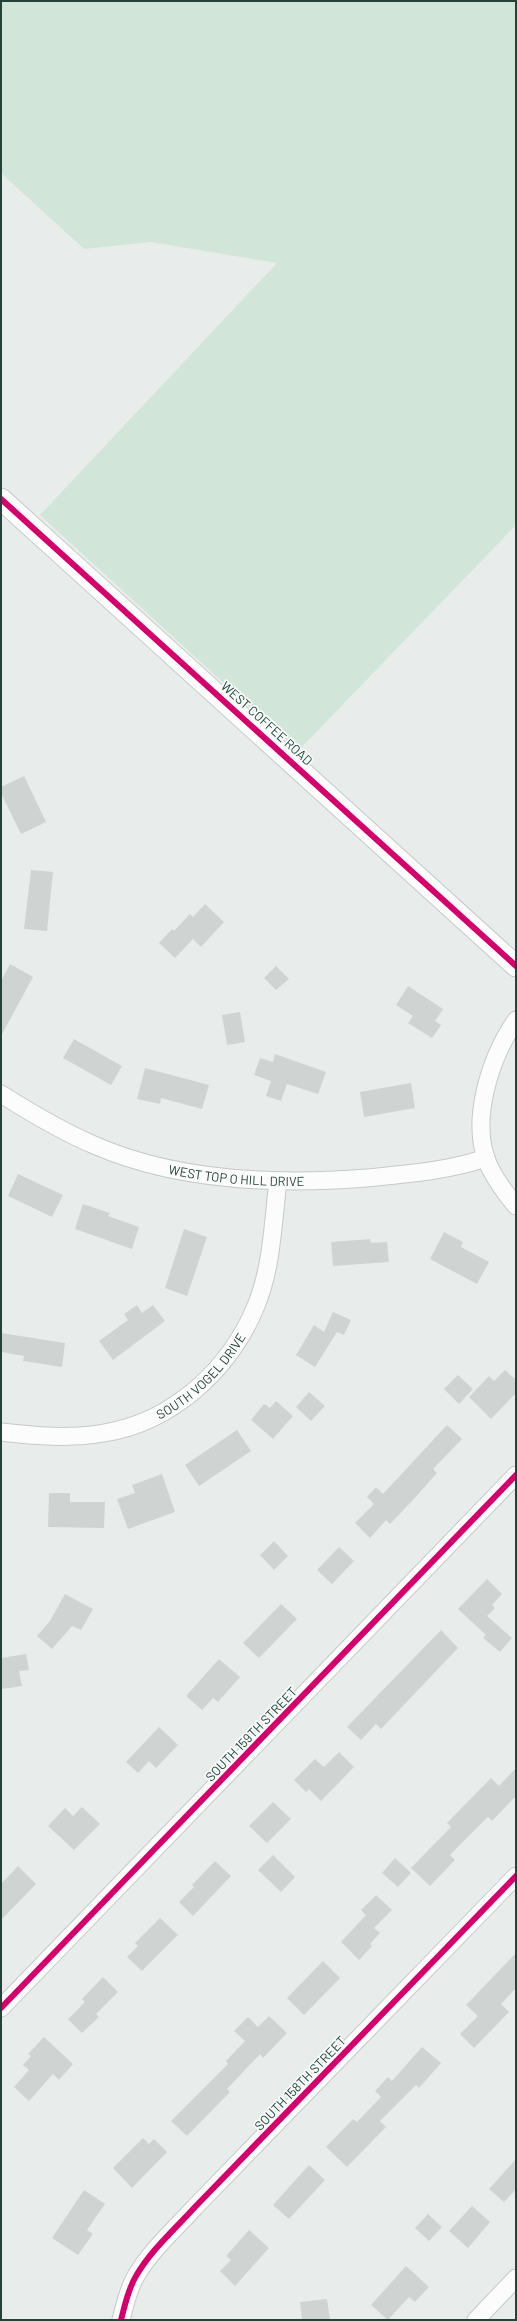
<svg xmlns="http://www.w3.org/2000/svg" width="517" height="2321" font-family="Barlow,sans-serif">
<rect width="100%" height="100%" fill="#e8edeb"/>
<!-- green -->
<path fill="#d1e6d8" d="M1,1H516V525L298,751L40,515L277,263L151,242L84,249L1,173Z"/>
<!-- building -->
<path fill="#cfd4d2" d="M24,776L46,822L21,834L1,793V787Z
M31,870L53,872L47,931L24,929Z
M205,904L224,922L201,947L193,939L175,958L159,943L172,929L174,931L190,914L193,917Z
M10,964L33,977L1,1036V981Z
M276,966L289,979L276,990L264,978Z
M408,986L443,1009L435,1021L441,1025L432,1038L408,1023L413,1016L396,1005Z
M240,1012L245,1042L227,1045L222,1015Z
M74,1039L122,1066L111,1085L63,1058Z
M275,1054L326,1072L318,1094L287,1084L281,1101L266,1096L271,1081L254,1075L260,1058L273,1062Z
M145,1068L209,1085L202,1109L161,1098L160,1104L137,1099Z
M411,1083L415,1108L364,1117L360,1092Z
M18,1174L63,1195L52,1217L8,1196Z
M83,1204L110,1213L108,1216L139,1227L132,1249L75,1229Z
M184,1229L207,1237L187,1296L165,1288Z
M444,1232L463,1242L461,1247L489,1262L477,1284L430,1259Z
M370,1239L371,1243L387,1242L389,1262L333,1266L331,1242Z
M137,1305L142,1313L153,1305L165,1321L113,1360L99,1341L128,1320L124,1314Z
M333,1312L351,1320L344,1335L337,1332L315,1367L296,1355L314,1325L324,1332Z
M1,1333L65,1343L62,1367L23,1361L24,1356L1,1352Z
M505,1370L516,1380V1393L491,1419L469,1397L489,1376L494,1381Z
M458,1375L473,1389L459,1404L444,1389Z
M309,1392L325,1406L311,1421L296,1407Z
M276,1401L293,1416L273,1439L251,1420L264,1404L270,1408Z
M447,1425L462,1439L433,1469L437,1473L413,1500L390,1524L386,1520L370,1538L355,1523L374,1504L367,1497L376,1487L383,1494Z
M237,1430L251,1451L199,1486L185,1465Z
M162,1474L175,1512L128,1529L117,1499L135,1493L132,1485Z
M49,1493H70V1502H105L104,1528L48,1527Z
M274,1541L288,1556L274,1570L260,1555Z
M339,1547L354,1561L332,1584L317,1570Z
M487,1579L502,1594L492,1605L495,1608L487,1616L512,1638L500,1652L483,1638L486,1635L458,1609Z
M65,1594L93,1609L81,1630L72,1626L52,1649L37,1636L50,1621Z
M281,1604L297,1619L259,1658L243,1643Z
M441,1630L458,1648L381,1729L376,1724L361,1740L347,1727Z
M26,1654L29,1670L19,1671L22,1686L2,1689L1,1658Z
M219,1659L240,1677L218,1702L213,1698L202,1710L186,1696Z
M159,1727L178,1745L156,1768L149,1761L138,1773L126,1762Z
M339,1752L354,1767L321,1801L309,1789L306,1792L294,1780L315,1759L324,1767Z
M516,1768V1796L492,1821L488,1817L450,1855L455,1860L430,1886L411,1868L451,1827L447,1823L491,1778L499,1786Z
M273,1802L291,1819L267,1843L249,1826Z
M82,1807L100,1824L74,1850L48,1826L65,1808L73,1816Z
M273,1855L295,1877L281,1892L258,1870Z
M395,1858L411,1873L398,1887L382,1873Z
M215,1861L231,1876L193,1916L179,1902L194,1887L192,1885Z
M18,1866L36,1884L1,1920V1884Z
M376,1895L392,1910L374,1928L380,1933L370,1944L372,1946L359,1960L341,1942L366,1915L361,1910Z
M160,1918L178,1935L142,1971L127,1957L138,1946L135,1943Z
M516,1953V1988L501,2004L509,2012L474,2048L460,2034L478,2016L466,2005Z
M323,1961L340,1978L304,2015L287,1998Z
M103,1977L118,1992L96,2014L99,2017L82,2033L68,2019L85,2002L82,1999Z
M269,2016L287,2033L263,2058L260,2054L227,2089L230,2092L187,2136L171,2121L228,2064L226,2061L245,2041L234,2031L248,2017L258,2027Z
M44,2037L73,2064L59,2080L53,2074L29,2101L14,2087L29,2070L23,2065L31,2056L28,2054Z
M422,2047L441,2063L419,2088L416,2085L380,2121L386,2127L347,2167L326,2147L353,2119L357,2122L381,2097L375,2091L388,2077L392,2081Z
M143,2138L149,2144L154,2139L167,2152L132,2188L113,2168Z
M516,2159V2189L504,2202L489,2189Z
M309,2165L325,2180L289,2219L273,2205Z
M84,2190L105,2204L87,2230L93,2234L78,2255L52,2238Z
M472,2206L490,2222L468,2248L449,2231Z
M428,2214L442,2227L429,2241L415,2228Z
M249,2230L269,2248L235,2286L220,2271L231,2260L226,2256Z
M406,2266L429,2287L415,2302L409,2297L388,2320L371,2305Z
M327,2299L330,2320H302L300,2302Z"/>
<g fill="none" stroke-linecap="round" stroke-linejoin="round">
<defs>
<g id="minor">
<path d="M516,1020C490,1058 468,1124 490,1168C497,1182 506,1194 516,1206"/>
<path id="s1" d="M1,1094C31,1113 61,1131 94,1145C178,1182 277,1185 367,1178C408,1174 447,1171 486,1158"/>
<path id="s2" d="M1,1432C35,1436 70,1439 104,1433C173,1422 230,1369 256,1306C272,1267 273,1222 278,1181"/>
<path d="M1,2008L516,1475"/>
<path d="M121,2320C125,2305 128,2289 136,2276C151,2250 175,2229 195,2207L516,1876"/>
<path d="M476,2320L516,2278"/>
</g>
<path id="tertiary" d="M1,499L516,966"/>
</defs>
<!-- minor casing -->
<use href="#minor" stroke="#c5cac8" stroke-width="19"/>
<!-- tertiary casing -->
<use href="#tertiary" stroke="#c5cac8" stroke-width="23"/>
<!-- minor -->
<use href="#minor" stroke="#fcfcfc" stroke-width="17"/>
<!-- tertiary -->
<use href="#tertiary" stroke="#fcfcfc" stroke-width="21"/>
<defs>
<path id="cycleway" d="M1,499L516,966
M1,2008L516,1475
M121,2320C125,2305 128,2289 136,2276C151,2250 175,2229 195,2207L516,1876"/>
</defs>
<!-- cycleway casing -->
<use href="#cycleway" stroke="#f7fbf9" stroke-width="8"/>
<!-- cycleway -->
<use href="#cycleway" stroke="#d6006c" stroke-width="6"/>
</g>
<g text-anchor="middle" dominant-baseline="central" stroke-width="3.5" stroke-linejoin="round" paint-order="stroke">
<!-- street labels -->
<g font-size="13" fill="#24423a" stroke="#f7fbf9">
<text transform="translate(267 723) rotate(42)">WEST COFFEE ROAD</text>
<text stroke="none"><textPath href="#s1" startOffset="253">WEST TOP O HILL DRIVE</textPath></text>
<text stroke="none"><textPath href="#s2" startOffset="219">SOUTH VOGEL DRIVE</textPath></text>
<text transform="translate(251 1734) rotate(-46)">SOUTH 159TH STREET</text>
<text transform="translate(300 2083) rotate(-46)">SOUTH 158TH STREET</text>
</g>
</g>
<!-- border -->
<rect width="517" height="2321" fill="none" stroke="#24423a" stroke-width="4"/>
</svg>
